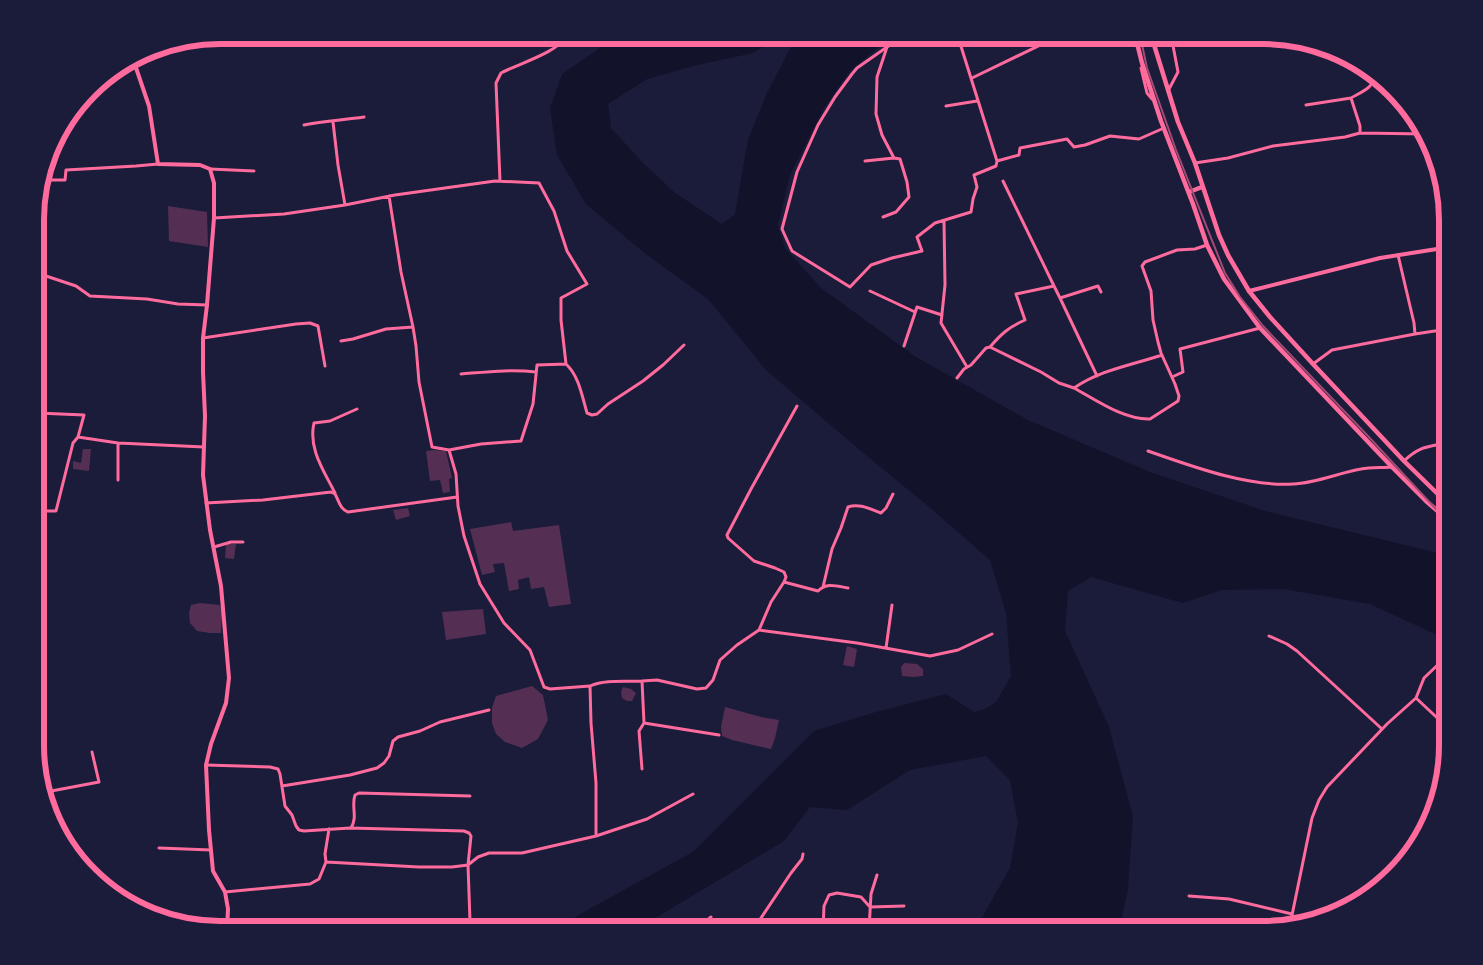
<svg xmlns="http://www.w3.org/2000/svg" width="1483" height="965" font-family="'Archivo Narrow',sans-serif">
<rect width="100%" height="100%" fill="#1b1b3a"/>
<!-- water -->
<path fill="#12122b" d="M619,35H782L753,53L697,65L647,79L608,104L611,128L642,162L675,193L722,224L735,214L748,140L766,95L791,47L805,41L799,35H893L850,71L824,108L790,175L778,225L785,248L821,288L916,357L1028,420L1150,472L1265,511L1438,553L1448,558V640L1370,604L1283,589L1222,590L1183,603L1091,577L1068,591L1065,631L1109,727L1133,817L1128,889L1119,930H975L1010,868L1018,823L1010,780L986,756L910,770L847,810L810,807L784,841L635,930H556L582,913L693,852L814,731L876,712L946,694L974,712L985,709L996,702L1011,676L1006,613L990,560L928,506L861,451L766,370L708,299L647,255L586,204L557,155L550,108L562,74Z"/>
<!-- building -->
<path fill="#542f53" d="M168,206L207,212L208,247L169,241Z
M83,449H91L89,471L73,469V461L81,463Z
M434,450L446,451L452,478L449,479L450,492L443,493L440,480L430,481L426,451Z
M408,508L410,516L396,520L393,510Z
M511,522L513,531L559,525L571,604L549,607L544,587L531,589L529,577L518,580L519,589L509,591L504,563L493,564L495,572L482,575L470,529Z
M226,544H236L234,559L225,558Z
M200,603L220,605L222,614L221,633H210L197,631L190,623L189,613L191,605Z
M483,609L486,634L446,640L442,612Z
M847,646L857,649L854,667L843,665Z
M904,663L917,664L923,669V676L913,677L902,676L901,667Z
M532,686L543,695L548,720L538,739L522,748L505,742L496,734L492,723V708L496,696Z
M623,687L631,689L636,693L632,701H627L622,698L621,692Z
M725,707L761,717L779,720L775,738L771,749L732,740L722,736L721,727Z"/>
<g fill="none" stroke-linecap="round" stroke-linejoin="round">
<!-- minor -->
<path stroke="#ff6b9d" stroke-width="3" d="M959,40L997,161
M887,47L857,68L852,74L835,97L818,125L797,172L782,229L792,251L850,287L871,265L892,258L922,251L917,237L935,223L971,212L973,199L977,187L974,175L996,166L997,161L1019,155L1020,148L1067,139L1074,147L1085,145L1110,136L1139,139L1164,128
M1141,68L1147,93L1152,99
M972,78L1061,35
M1168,91L1178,72L1171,35
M1306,105L1351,98
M946,106L977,101
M333,122L338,165L345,205
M304,125C324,121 344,120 364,117
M1360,133L1425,134
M865,161L894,158L882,135L876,114L877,77L887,47L906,35
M1195,163L1228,158L1273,146L1345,137L1360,133V126L1351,98C1361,92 1374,88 1375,75
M210,169L254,171
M41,180H65L66,170L136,166L158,164
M500,181L496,83L501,73C522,62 555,54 568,35
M1003,181L1054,286
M389,196L401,272L413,327
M37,209L41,180
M883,217L896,212L909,197L907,182L900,159L894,158
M214,218L284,214L345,205L395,195L495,181L539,183L554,211L567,251L587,284L561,298V320L566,364L537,365L533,404L521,441L481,444L449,450L456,474L458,506L464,536L480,584L504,623L530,650L544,687L550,689L590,686L591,723L596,783V836
M944,221L945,285L941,323L967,367
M1398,255L1414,323L1415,334
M37,273L76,286L90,296L147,299L178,304L207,305
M870,291L915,312
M1060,298L1097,376
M203,338L296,324L310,323L318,326L325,366
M341,341L353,339L386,329L413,327L416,346L419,382L432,447L449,450
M904,346L917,307L942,315
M990,347C1001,334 1009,327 1025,320L1016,294L1054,286L1060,298L1098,286L1101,292
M1162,355C1132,365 1100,370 1074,388C1096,400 1124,420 1150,419L1178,401L1179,396L1175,384L1161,353L1158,342L1153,320L1151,291L1142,266L1145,262L1177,250L1195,249L1207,245
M566,364C579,376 582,396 587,413L592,415L597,414L608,404L643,381L663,365L684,345
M1313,364L1332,350L1415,334L1448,329
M461,374C486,372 511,369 536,372
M1172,377L1183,372L1180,349L1260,328
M957,378L964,369L971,365L986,348L990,347L1041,372L1059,383L1074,388
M37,413L84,415L78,437
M118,443L204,447
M1148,451C1191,466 1247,487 1293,484C1317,483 1338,473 1361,469C1371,467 1382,468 1392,467
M1404,461C1420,446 1427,447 1448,443
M335,493C324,471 308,449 314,423L330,421L357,409
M206,503L263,500L331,492L335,494C339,501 340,509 348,512L457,497
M37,511H56L73,443L78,437L118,443V480
M214,547L231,542H243
M784,582L786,577L784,572L775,568L754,561L728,538L727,535L751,489L797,406
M823,587L832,549L841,528L848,507C859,503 870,509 881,513L886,508L893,494
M759,630L771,602L784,582L818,591C827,582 836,586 848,588
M1269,636L1287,644L1297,651L1382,729
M886,648L892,605
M1448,655L1424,678L1416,698L1448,728
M642,681L657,680L697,689L706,688L713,680L720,660L737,645L759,630L857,643L930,656L958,650L992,634
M590,686C606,679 626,682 642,681L644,723L719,735
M37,734C39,756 45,777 47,800
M206,765L270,767L278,769L280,774L285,806L292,815L296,826L299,830L304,831L350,828L464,831L469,833L471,836L468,865L470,921L469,926L465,930
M642,769L639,731L644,723
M282,786L350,775L377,768L384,763L389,756L393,741L398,737L420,731L440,722L489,710
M46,792L99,782L92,752
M351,828C358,817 351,806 355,795L359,793L470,796
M159,848L211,850
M326,862L325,854L329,829
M225,892L310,884L319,879L326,862L419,867H452L468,865L478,857L489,853H522L596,836L647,819L693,794
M1189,896L1229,899L1292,914
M139,910H140
M1290,925L1312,818L1319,800L1327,787L1387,724L1416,698
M695,930L711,917
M753,930L791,873L802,859L803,854
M823,930L824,906L829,895L837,893L861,897L870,907L904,906
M869,930L871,894L877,875"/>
<!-- tertiary -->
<path stroke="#ff6b9d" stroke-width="4" d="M133,59L149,106L158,164L200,165L210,169L214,183V218L207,305L203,338V372L205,416L203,475L210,530L221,586L229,678L226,703L211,744L206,765L209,830L213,871L225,892L228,909L227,930
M1249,291L1380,258L1437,249L1448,250"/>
<!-- primary -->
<path stroke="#ff6b9d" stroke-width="4.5" d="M1135,35L1142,63L1161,121L1193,204L1207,245L1224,279L1260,328L1392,467L1426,501L1448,520
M1151,35L1178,122L1195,163L1219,235L1228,255L1249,291L1270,317L1313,364L1404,461L1448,504
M1189,192L1202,187"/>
<!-- rail -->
<path stroke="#a44b75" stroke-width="2" d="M1140,35L1147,68L1176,150L1225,273L1240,297L1263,326L1367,435L1448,522"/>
</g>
<!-- crop -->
<path d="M0 0H1483V965H0ZM220 44H1263A176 176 0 0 1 1439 220V745A176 176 0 0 1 1263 921H220A176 176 0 0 1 44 745V220A176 176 0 0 1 220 44Z" fill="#1b1b3a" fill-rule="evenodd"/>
<path fill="none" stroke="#ff6b9d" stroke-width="6" d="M220 44H1263A176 176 0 0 1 1439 220V745A176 176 0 0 1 1263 921H220A176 176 0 0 1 44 745V220A176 176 0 0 1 220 44Z"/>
</svg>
